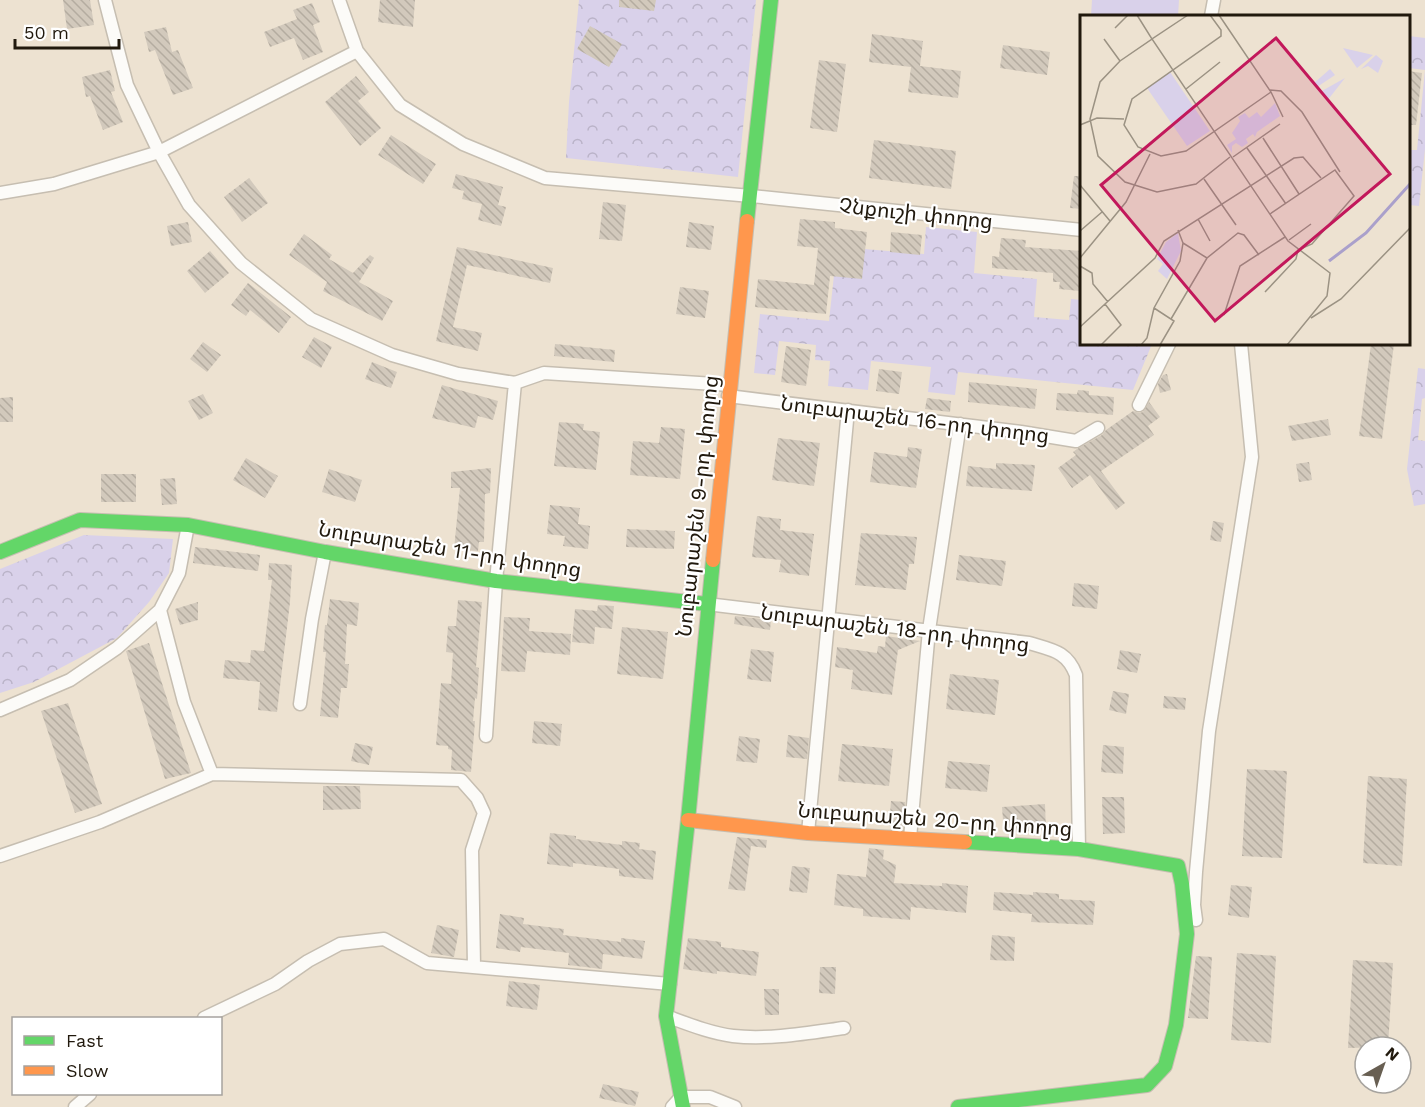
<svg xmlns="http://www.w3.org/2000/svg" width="1425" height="1107" font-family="'Work Sans','Noto Sans Armenian',sans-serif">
<defs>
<pattern id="forest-crowns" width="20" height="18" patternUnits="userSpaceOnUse" patternTransform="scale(1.5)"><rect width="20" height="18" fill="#d9d1ea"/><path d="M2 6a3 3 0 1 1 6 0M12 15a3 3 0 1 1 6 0" fill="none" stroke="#bab3c8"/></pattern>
<pattern id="building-back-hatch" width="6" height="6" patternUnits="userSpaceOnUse" patternTransform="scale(1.5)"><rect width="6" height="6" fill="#d2c9bc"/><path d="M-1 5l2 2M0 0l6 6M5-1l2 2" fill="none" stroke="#b4aca0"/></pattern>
</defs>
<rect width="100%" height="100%" fill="#ede2d1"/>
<!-- forest -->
<path fill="url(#forest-crowns)" d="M579,0H756L738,177L566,158L569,102Z
M1409,36L1425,38V149L1419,206L1409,205L1408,150H1417L1425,70L1409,68Z
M926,227L977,232L974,273L1037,279L1034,317L1069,320L1071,299L1081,300L1082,344H1152L1133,390L958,372L955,395L928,392L931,367L871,361L868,390L828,386L830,361L815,360L816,345L779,341L775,375L754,373L760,314L829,321L834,275L864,249L924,254Z
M1418,368L1425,369V398L1422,399L1418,440L1425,441V504L1414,506L1407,469Z
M84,535L173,539L169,573L149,602L117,638L34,682L0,693V569Z"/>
<!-- garden -->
<path fill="#d9d1ea" d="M1092,0H1179L1178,16H1091Z"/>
<!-- building -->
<path fill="url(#building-back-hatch)" d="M63,0H90L94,25L67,29Z
M380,0H415L413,27L378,22Z
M619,0H656L654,11L619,7Z
M312,3L320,22L313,25L323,52L303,60L294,38L270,47L264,32L297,19L293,10Z
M590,26L622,44L609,67L577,49Z
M166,27L172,52L178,50L193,88L173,95L155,50L149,52L144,32Z
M872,34L923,41L920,66L961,71L958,98L908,92L911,67L869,62Z
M1003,45L1050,52L1047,75L1000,68Z
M819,60L846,64L837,132L810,128Z
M110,70L115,91L111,92L123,122L103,130L90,96L86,97L82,77Z
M1408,71L1422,73L1416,125H1408Z
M356,76L369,92L358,101L381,128L360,146L325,102Z
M391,135L436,164L423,184L378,155Z
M874,140L956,151L951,189L869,178Z
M456,174L503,187L498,205L506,207L501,226L478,220L482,204L462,199L464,191L452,188Z
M1074,176H1082V209L1070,208Z
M249,178L268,203L242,222L224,197Z
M603,202L626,205L622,241L599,239Z
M800,219L835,222V228L867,232L862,279L830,276L826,314L755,307L758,279L814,285L818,248L797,246Z
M188,222L192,242L171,246L167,226Z
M689,222L714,226L711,250L686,247Z
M891,232L922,235L920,255L890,252Z
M304,234L332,255L329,259L353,273L370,255L374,258L359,282L393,301L382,321L323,291L327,282L289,255Z
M1001,238L1026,240L1025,247L1082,251L1080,291L1059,289L1060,282H1053V273L992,268V256L999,257Z
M457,247L553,268L550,283L467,265L453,327L482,333L478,351L436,341Z
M210,251L229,273L205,293L187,271Z
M248,283L291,317L279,333L250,310L246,316L231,305Z
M680,287L709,291L705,318L676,314Z
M314,337L332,347L321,368L302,357Z
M203,342L221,355L207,372L190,359Z
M555,344L615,350L614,362L554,356Z
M1371,344H1394L1382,439L1359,436Z
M786,346L811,350L806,386L781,382Z
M372,362L397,372L391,388L365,379Z
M879,369L902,372L899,394L876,391Z
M1167,374L1171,390L1160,393L1158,384L1163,375Z
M969,382L1037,389L1035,409L968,402Z
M442,385L498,401L493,420L478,416L475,428L432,418Z
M1078,390L1089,391V395L1114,397L1113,415L1056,410L1057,393L1077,394Z
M203,394L213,413L199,420L188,401Z
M13,397V422H0V398Z
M927,398L951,401L950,412L925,409Z
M1149,402L1160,417L1148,426L1154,435L1101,471L1125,503L1116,510L1090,475L1072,488L1058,468L1076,455L1073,452L1077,449L1102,435L1106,430L1133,411L1139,413L1143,412Z
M1328,419L1331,435L1292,441L1288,426Z
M559,422L584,424L583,430L600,432L596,470L554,466Z
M661,427L685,429L680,479L630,475L633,441L659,443Z
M778,438L820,443L814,486L772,480Z
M908,447L922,449L916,488L870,482L874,452L907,457Z
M246,458L278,476L265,498L233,480Z
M1309,462L1312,480L1299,482L1296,464Z
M996,463L1035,465L1032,491L966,486L968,466L996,469Z
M491,468L490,493L485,494L484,542H479L478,551L454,549L460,488H451V472Z
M329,469L362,480L355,502L322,492Z
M101,474H136V502H101Z
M175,478L177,504L162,505L160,479Z
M550,505L580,508L578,524L590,526L588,549L563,546L565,536L547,534Z
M757,516L781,519L780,530L814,534L809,576L779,572L781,560L752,557Z
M1213,521L1224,523L1221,542L1210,540Z
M627,529L675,531L674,549L626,547Z
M861,533L917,537L914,564H909L906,590L855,585Z
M195,547L260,555L258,571L193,563Z
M959,555L1006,561L1002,586L956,580Z
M269,563L292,565L290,602L277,712L258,710L260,682L223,678L225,660L250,663L251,650L264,651L272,580H268Z
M1074,583L1099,586L1097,609L1072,606Z
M330,599L359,603L357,626L347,624L345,664H349L347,688H341L338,718L320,716L326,652H323L325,625H327Z
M458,600L482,602L476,667L479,668L477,699L475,698L473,721H475L471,772L451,770L452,750L448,749V746L436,745L441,683L451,684L453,653L446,652L448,626H456Z
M198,602V620L180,625L175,609Z
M598,605L614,606L612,629L595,627L594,644L572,642L575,609L597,611Z
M735,616L771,620L770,630L734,624Z
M504,617L530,618L529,631L571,634L570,655L527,651L525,672L501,671Z
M622,627L668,632L663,679L617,674Z
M886,636L920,641L898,650L892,695L851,689L853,670L835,667L837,647L877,653L878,646L885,647Z
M149,643L191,773L165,779L126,651Z
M751,649L774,652L771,682L747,679Z
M1120,650L1141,654L1137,673L1117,669Z
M950,674L999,680L995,715L946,709Z
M1113,691L1129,694L1126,714L1109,710Z
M1164,696L1186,698L1185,710L1163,708Z
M68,703L102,804L75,813L41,711Z
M534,721L562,724L560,746L532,743Z
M788,735L809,738L807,759L786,757Z
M739,736L760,739L757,763L736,761Z
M355,743L373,747L369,765L351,761Z
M842,744L893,749L889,786L838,781Z
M1103,745L1124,747L1123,774L1101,772Z
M948,761L990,765L987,792L945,788Z
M1247,769L1287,771L1282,858L1242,856Z
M1368,776L1407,779L1402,866L1363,863Z
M323,786H360L361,809L323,810Z
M1102,797H1124L1125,833L1103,834Z
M891,801L905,802L903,827L889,826Z
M1045,804L1046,830L1004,833L1002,807Z
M550,833L576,836V839L622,845V841L640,843L639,849L656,851L653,880L619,876V869L573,863V867L547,864Z
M737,837L767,840L766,848L751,846L745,891L728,889Z
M869,848L884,850L883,859L896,865L894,883L942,886V883L968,886L966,913L911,907L910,920L863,916V909L834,905L837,874L866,877Z
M792,866L810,868L807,893L789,891Z
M1231,885L1252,887L1249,918L1228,915Z
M994,892L1033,895V892L1059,894V899L1095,901L1093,925L1031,922L1032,914L993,910Z
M500,914L524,918L523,924L564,929L563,935L621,942V938L645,941L642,959L603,954L602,969L568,965L569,953L521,947L520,952L496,948Z
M437,925L459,930L454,957L431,953Z
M992,935L1015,937L1014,961L990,960Z
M688,938L721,942V947L759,952L756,976L717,971V974L683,969Z
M1237,953L1276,956L1271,1043L1231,1040Z
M1196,956L1212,957L1208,1019L1188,1018Z
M1353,960L1393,963L1388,1047L1348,1048Z
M820,967H836L835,994L819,993Z
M509,981L540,985L537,1010L506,1006Z
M764,989H779V1015H765Z
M603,1084L639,1092L635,1106L599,1098Z"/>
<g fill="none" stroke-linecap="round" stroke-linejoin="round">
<defs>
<path id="street" d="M105,0L127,85L159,152L189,205L241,263L311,319L392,355L458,374L515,383L544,373L730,385
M339,0L357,51L400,105L463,144L545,178L751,196L1082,230
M1211,16L1214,0
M0,193L54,184L159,152L357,51
M728,396L1021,432L1076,441L1098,428
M1139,405L1169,344
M707,604L1029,643C1052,650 1067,651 1076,675L1079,849
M160,610L184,702L212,774
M300,704L312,619L325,552
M0,710L70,680L117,648L160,610L179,573L188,525
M486,736L496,581L515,383
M808,833L848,410
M910,838L929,630L960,424
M0,856L100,822L212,774L461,780L477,798L484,813L472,850L474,966
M1196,920L1194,905L1196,872L1209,731L1252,457L1241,344
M666,1016C688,1024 710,1033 733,1036C769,1040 808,1033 844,1028
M204,1018L275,984L308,961L340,944L384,939L427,963L670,984
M75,1107L90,1094
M672,1107L681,1097H710L735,1107"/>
<path id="fast" d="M747,221L771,0
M0,552L80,520L188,525L325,552L496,581L707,604
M683,1107L666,1016L688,820L713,560
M958,1107L1147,1085L1165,1066L1176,1025L1187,934L1182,884L1178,866L1079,849L965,842"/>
<path id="slow" d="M713,560L747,221
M688,820L808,833L965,842"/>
</defs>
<!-- street casing -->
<use href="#street" stroke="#c6beb1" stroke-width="15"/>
<!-- fast casing -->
<use href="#fast" stroke="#c6beb1" stroke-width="16"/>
<!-- slow casing -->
<use href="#slow" stroke="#c6beb1" stroke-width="16"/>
<!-- street -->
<use href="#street" stroke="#fcfbf8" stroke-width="12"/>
<!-- fast -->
<use href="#fast" stroke="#63d668" stroke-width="14"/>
<!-- slow -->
<use href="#slow" stroke="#ff974d" stroke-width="14"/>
</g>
<g text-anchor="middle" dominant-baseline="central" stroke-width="4.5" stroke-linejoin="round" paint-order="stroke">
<!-- street labels -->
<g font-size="21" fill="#21190d" stroke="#fff">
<text transform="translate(916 213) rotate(6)">Չնքուշի փողոց</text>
<text transform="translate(915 419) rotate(7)">Նուբարաշեն 16-րդ փողոց</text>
<text transform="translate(697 506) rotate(-84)">Նուբարաշեն 9-րդ փողոց</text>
<text transform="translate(450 549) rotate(9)">Նուբարաշեն 11-րդ փողոց</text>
<text transform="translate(895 628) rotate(7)">Նուբարաշեն 18-րդ փողոց</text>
<text transform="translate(935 819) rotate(4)">Նուբարաշեն 20-րդ փողոց</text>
</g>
</g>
<!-- overview -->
<g transform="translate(1080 15)">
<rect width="330" height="330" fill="#ede2d1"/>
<path d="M263,33L293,40L277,53ZM296,40L303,46L298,58L288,51L281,54ZM250,54L255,60L237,72L240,77L265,63L247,86L233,69ZM90,57L130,116L107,131L67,73ZM195,88L200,101L177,117L175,122L173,119L166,124L168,128L162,132L156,128L152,131V138L147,130L156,124L152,118L160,106L158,102L165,98L169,103L177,97L181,102ZM98,218L101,236L87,264L78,256L83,249L77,244L86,227Z" fill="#d9d1ea"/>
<path fill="none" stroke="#aaa0cb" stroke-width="3" d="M249,246L286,218L330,169"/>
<path fill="none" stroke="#9b9283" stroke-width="1.5" d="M57,0L72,24L40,46L20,67L10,104L18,141L45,167L77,177L116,169L150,142M108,0L72,24L208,226L250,258L247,281L207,330M130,0L141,15V21L52,84L44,110L58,132L81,141L106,136L191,77M139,0L191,77L203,102M35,13L48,0M24,24L40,46M106,74L140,47M190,75L201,76L222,97L260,157M0,110L17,103L44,104M183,123L219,179M167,133L206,189M153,142L200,109M124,164L156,210M0,170L30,206M118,204L130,226M0,216L22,197M209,225L231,209M103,228L127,243M0,243L46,187L70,139M0,251L12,258L13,269L28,287M185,277L216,244L218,235L232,229L274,181L255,155L190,199M74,293L94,306L80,330M144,300L160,251L205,222M231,303L261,284L330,213M91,304L127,243L158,218L164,220L179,240M0,312L75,243L84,226L214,143L223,142L241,163M21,330L41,310L25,289M61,330L67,323L74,293L100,246L103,228L98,215"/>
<path fill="#c2185b" fill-opacity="0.15" stroke="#c2185b" stroke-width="3" d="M196,23L310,159L135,306L21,170Z"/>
<rect width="330" height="330" fill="none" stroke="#21190d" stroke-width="3"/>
</g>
<!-- legend -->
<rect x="12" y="1017" width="210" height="78" fill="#ffffff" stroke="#a6a39e" stroke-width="1.5"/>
<rect x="24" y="1036" width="30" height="9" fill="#63d668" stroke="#a6a39e" stroke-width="1.5"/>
<text x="66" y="1047" font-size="18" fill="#21190d">Fast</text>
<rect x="24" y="1066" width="30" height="9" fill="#ff974d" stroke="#a6a39e" stroke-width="1.5"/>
<text x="66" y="1077" font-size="18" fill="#21190d">Slow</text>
<!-- north arrow -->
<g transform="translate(1383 1065) rotate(40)"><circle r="28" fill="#ffffff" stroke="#a6a39e" stroke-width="1.5"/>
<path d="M0-4.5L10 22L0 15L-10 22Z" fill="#685f52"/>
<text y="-9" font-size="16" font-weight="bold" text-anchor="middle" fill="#21190d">N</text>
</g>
<!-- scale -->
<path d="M15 39v9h104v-9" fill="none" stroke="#21190d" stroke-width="3"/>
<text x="24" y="39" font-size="18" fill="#21190d" stroke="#ffffff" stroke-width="4.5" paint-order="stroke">50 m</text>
</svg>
